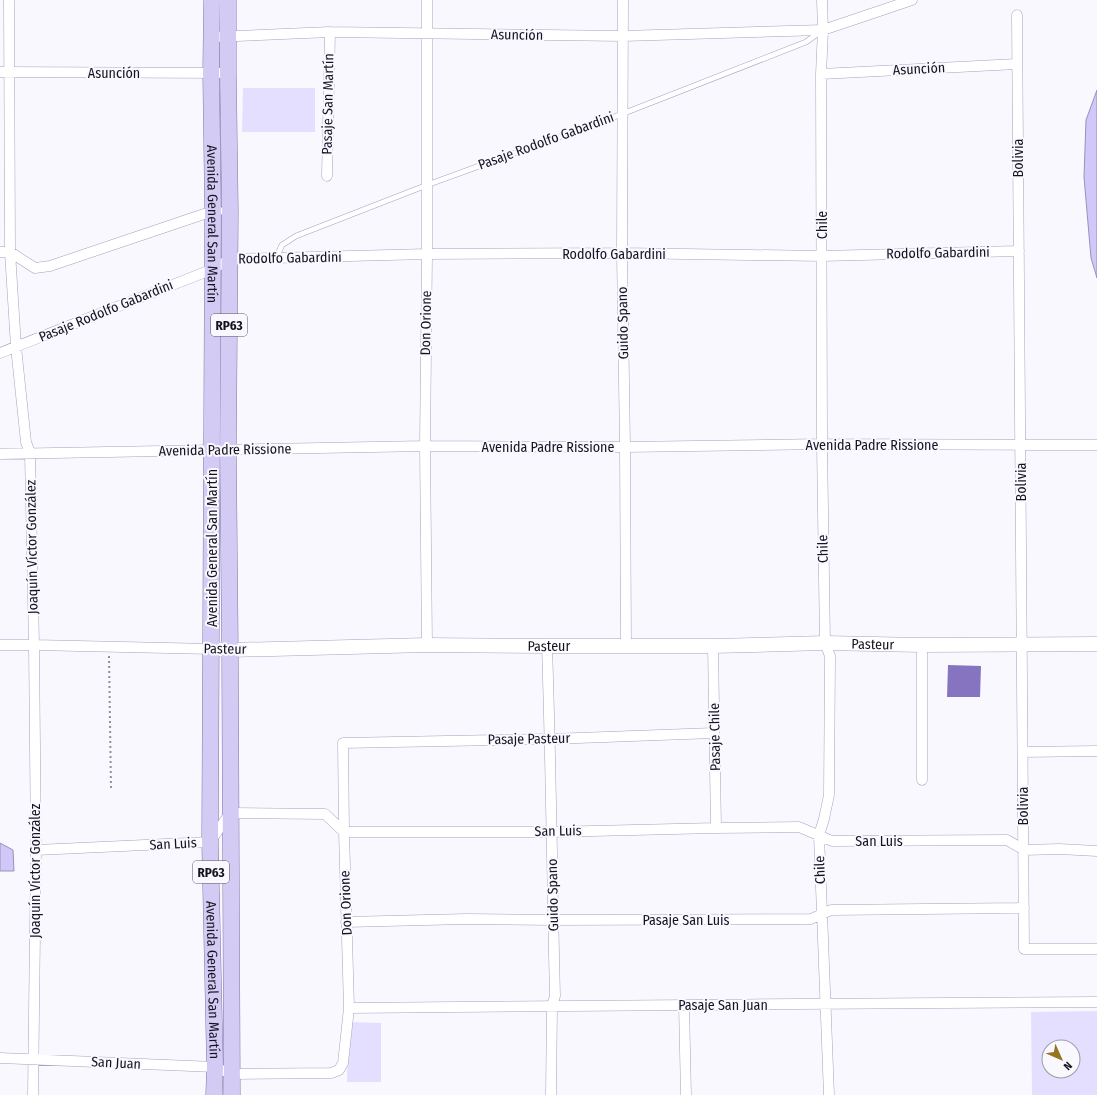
<svg xmlns="http://www.w3.org/2000/svg" width="1097" height="1095" font-family="'Fira Sans Condensed',sans-serif">
<rect width="100%" height="100%" fill="#f9f8ff"/>
<!-- green -->
<path fill="#e5dfff" fill-rule="evenodd" d="M243,88H315V132H242Z
M1097,1011V1095H1032L1031,1012ZM1049,1047H1073V1071H1049Z
M348,1022L381,1023V1082H347Z"/>
<!-- water -->
<path fill="#d1c7f9" stroke="#9991b8" d="M1097,90V278L1091,258L1084,177L1086,120Z
M0,843L13,850L14,871H0Z"/>
<!-- building -->
<path fill="#8774c1" d="M948,665L981,666L980,697H947Z"/>
<g fill="none" stroke-linecap="round" stroke-linejoin="round">
<defs>
<path id="lane" d="M276,258L282,245L296,236L427,185L622,114L806,42L820,32"/>
<path id="street" d="M9,0L10,252L16,347L26,442L30,453L34,645L36,850L33,1095
M427,0V254L425,446L427,645
M623,0L622,253L625,447L626,645
M822,0L823,30L821,74L822,444L825,643L830,656L829,795L824,819L819,835L829,1095
M1017,15L1024,949H1097
M212,37L330,32L623,36L823,30L912,0
M0,72L228,73
M821,74L1017,64
M327,176L330,32
M0,252H10L35,268L50,266L213,211H218
M0,353L213,269L230,259L427,254L622,253L822,256L1019,251
M0,454L425,446L625,447L822,444L1097,445
M0,645H34L212,649
M922,645V780
M547,646C551,763 552,879 555,996L552,1005L551,1095
M713,646L716,828
M1023,752L1097,751
M36,850L210,842L230,813L325,814L344,832H551L716,828L799,827L832,841L1007,840L1024,850L1059,849L1097,851
M346,922L466,919L553,920L811,919L831,910L1024,908
M684,1005L686,1095
M349,1008C598,1005 848,1004 1097,1002
M0,1058L215,1067L231,1074L331,1073L339,1070L343,1063L349,1008L344,832L343,743L551,739L714,733"/>
<g id="secondary">
<path id="s1" d="M212,649L230,650L427,645L547,646H713L825,643L922,645L1097,644"/>
</g>
<g id="primary">
<path id="s2" d="M212,0L211,73L213,211L210,842L215,1067L214,1095"/>
<path d="M228,0V73L230,212L228,450L230,650L232,1095"/>
</g>
</defs>
<!-- lane casing -->
<use href="#lane" stroke="#a7a1c2" stroke-width="6"/>
<!-- street casing -->
<use href="#street" stroke="#a7a1c2" stroke-width="11"/>
<!-- secondary casing -->
<use href="#secondary" stroke="#a7a1c2" stroke-width="15"/>
<!-- primary casing -->
<use href="#primary" stroke="#7f74a5" stroke-width="17"/>
<!-- path -->
<path stroke="#919099" stroke-width="2" stroke-dasharray="2 3" stroke-linecap="butt" d="M109,656L111,789"/>
<!-- lane -->
<use href="#lane" stroke="#fff" stroke-width="5"/>
<!-- street -->
<use href="#street" stroke="#fff" stroke-width="10"/>
<!-- secondary -->
<use href="#secondary" stroke="#fff" stroke-width="14"/>
<!-- primary -->
<use href="#primary" stroke="#d4cbf4" stroke-width="16"/>
</g>
<g text-anchor="middle" dominant-baseline="central" stroke-width="4" stroke-linejoin="round" paint-order="stroke">
<!-- shield labels -->
<g fill="#f9f8ff" stroke="#595862" stroke-width="1">
<rect x="211" y="314" width="36" height="22" rx="3"/>
<rect x="193" y="861" width="36" height="22" rx="3"/>
</g>
<g font-size="13" font-weight="bold" fill="#15131f">
<text x="229" y="325">RP63</text>
<text x="211" y="872">RP63</text>
</g>
<!-- street labels -->
<g font-size="14" fill="#15131f" stroke="#f9f8ff">
<text transform="translate(517 35) rotate(1)">Asunción</text>
<text transform="translate(919 69) rotate(-3)">Asunción</text>
<text x="114" y="73">Asunción</text>
<text transform="translate(328 104) rotate(-89)">Pasaje San Martín</text>
<text transform="translate(546 141) rotate(-20)">Pasaje Rodolfo Gabardini</text>
<text transform="translate(1018 158) rotate(-90)">Bolivia</text>
<text stroke="none"><textPath href="#s2" startOffset="224">Avenida General San Martín</textPath></text>
<text transform="translate(822 225) rotate(-90)">Chile</text>
<text transform="translate(938 253) rotate(-1)">Rodolfo Gabardini</text>
<text x="614" y="254">Rodolfo Gabardini</text>
<text transform="translate(290 258) rotate(-1)">Rodolfo Gabardini</text>
<text transform="translate(106 311) rotate(-22)">Pasaje Rodolfo Gabardini</text>
<text transform="translate(426 323) rotate(-89)">Don Orione</text>
<text transform="translate(623 323) rotate(-91)">Guido Spano</text>
<text x="872" y="445">Avenida Padre Rissione</text>
<text x="548" y="447">Avenida Padre Rissione</text>
<text transform="translate(225 450) rotate(-1)">Avenida Padre Rissione</text>
<text transform="translate(1021 482) rotate(-90)">Bolivia</text>
<text transform="translate(32 547) rotate(-91)">Joaquín Víctor González</text>
<text transform="translate(212 548) rotate(-90)">Avenida General San Martín</text>
<text transform="translate(823 549) rotate(-91)">Chile</text>
<text stroke="none"><textPath href="#s1" startOffset="661">Pasteur</textPath></text>
<text stroke="none"><textPath href="#s1" startOffset="337">Pasteur</textPath></text>
<text transform="translate(225 649) rotate(1)">Pasteur</text>
<text transform="translate(715 737) rotate(-91)">Pasaje Chile</text>
<text transform="translate(529 739) rotate(-1)">Pasaje Pasteur</text>
<text transform="translate(1023 806) rotate(-90)">Bolivia</text>
<text transform="translate(558 831) rotate(-1)">San Luis</text>
<text x="879" y="841">San Luis</text>
<text transform="translate(173 844) rotate(-3)">San Luis</text>
<text transform="translate(820 870) rotate(-92)">Chile</text>
<text transform="translate(35 871) rotate(-90)">Joaquín Víctor González</text>
<text transform="translate(553 895) rotate(-91)">Guido Spano</text>
<text transform="translate(346 903) rotate(-92)">Don Orione</text>
<text x="686" y="920">Pasaje San Luis</text>
<text stroke="none"><textPath href="#s2" startOffset="980">Avenida General San Martín</textPath></text>
<text x="723" y="1005">Pasaje San Juan</text>
<text transform="translate(116 1063) rotate(3)">San Juan</text>
</g>
</g>
<!-- north arrow -->
<g transform="translate(1061 1059) rotate(135)"><circle r="19" fill="#f9f8ff" stroke="#9e9ca5"/>
<path d="M0-3L7 15L0 10L-7 15Z" fill="#98741e"/>
<text y="-6" font-size="11" font-weight="bold" text-anchor="middle" fill="#15131f">N</text>
</g>
</svg>
